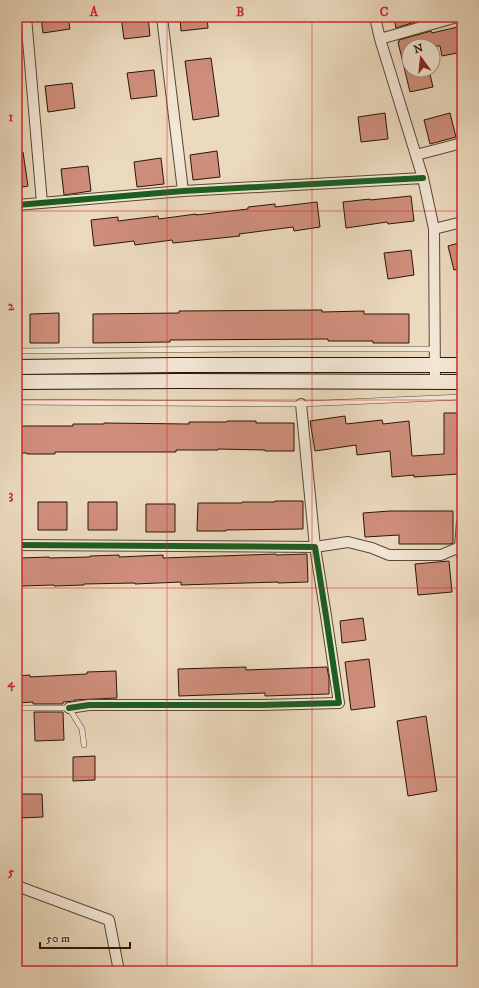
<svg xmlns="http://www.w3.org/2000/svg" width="479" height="988" font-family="'IM FELL DW Pica',serif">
<rect width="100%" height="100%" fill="#ecdabf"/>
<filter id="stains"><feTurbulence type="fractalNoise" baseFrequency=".005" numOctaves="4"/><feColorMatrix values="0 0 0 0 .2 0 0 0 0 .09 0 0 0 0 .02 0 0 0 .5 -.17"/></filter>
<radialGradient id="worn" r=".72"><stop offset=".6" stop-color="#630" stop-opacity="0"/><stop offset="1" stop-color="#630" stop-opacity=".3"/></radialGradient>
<!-- building -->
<path fill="#cf8e7c" stroke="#291605" d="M41,17H68L70,29L43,33Z
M121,17H148L150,36L124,39Z
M180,17H207L208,28L181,31Z
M394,17H428V18L396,28Z
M462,26V52L442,56L440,46H409V70H429L433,87L410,92L398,42H399V40L431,31L432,33Z
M211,58L219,116L193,120L185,61Z
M154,70L157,96L131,99L127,73Z
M72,83L75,108L48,112L45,86Z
M385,113L388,139L361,142L358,117Z
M450,113L456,137L430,144L424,120Z
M217,151L220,177L193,180L190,155Z
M17,152H23L28,186L17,188Z
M161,158L164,184L137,187L134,162Z
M88,166L91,191L64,195L61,169Z
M411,196L414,221L388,224L387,222L346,228L343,202L370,199V200Z
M317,202L320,227L294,231L293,227L239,234L240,236L173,243L172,240L135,245L134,241L94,246L91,220L118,217V221L158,216L159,219L196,214V215L248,209V207L275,204V207Z
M462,242V268L454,270L448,246Z
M411,250L414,275L388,279L384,253Z
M322,310V312L364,311V314H409V343H373V341H328V339L170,340V342L93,343V314L179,313V311Z
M59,313V343H30V314Z
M444,413H461V451H457L459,474L414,477V475L392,477L390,451L357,455L356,445L315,451L310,421L345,416L346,424L382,420L383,424L409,421L412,456L444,454Z
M227,421H256V423H294V451H265V450L218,449V450H176V452H55V454H27V453H17V426H73V424H104V423L189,424V422H227Z
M275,501H303V529L226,530V531H197L198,503H242V502H275Z
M38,502H67V530H38Z
M88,502H117V530H88Z
M146,504H175V532H146Z
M390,511H453V543L450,544H399V535L365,537L363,513Z
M276,554V555L307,554L308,582L278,583V582L181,585V582L135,584V583L84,584V585L54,586V585L21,586L20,558L49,557V558L90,557V556L119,555V557L163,555V558Z
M449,561L452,592L418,595L415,564Z
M363,618L366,640L342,643L340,621Z
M369,659L375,707L351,710L345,662Z
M246,667V670L327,667L329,678V694L265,696V693L179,696L178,669Z
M116,671L117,698L74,700L75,701L63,702V704H33V702L17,703V676L30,675V677L87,674V672Z
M34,712H63L64,740L35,741Z
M426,716L437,791L408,796L397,721Z
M95,756V780L73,781V757Z
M20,794H42L43,817L20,818Z"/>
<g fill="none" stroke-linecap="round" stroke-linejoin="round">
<defs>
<path id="service" d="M17,351L246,349H434
M17,402L301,404L462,397
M17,708H69L82,729L84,745"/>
<path id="minor" d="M26,17L42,203
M162,17L183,191
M375,17L380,39L423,178L434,229L435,382
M380,39L457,17
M416,155L462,143
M17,205L183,191L423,178
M434,229L462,222
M301,404L315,547L348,542L372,548L389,555H441L460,547
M462,522L460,547L462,555
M17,545L315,547L326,616L339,703L262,705H89L69,708
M17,886L109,920L119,971"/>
<path id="secondary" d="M17,367L176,365H462
M17,382L180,381L462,382"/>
</defs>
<!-- service casing -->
<use href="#service" stroke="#5a4734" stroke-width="6"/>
<!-- minor casing -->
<use href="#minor" stroke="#5a4734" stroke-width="12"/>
<!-- secondary casing -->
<use href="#secondary" stroke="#291605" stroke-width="16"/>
<!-- service -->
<use href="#service" stroke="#f3e7d5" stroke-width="5"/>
<!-- minor -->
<use href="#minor" stroke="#f3e7d5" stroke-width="10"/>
<!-- secondary -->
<use href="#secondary" stroke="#f3e7d5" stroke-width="14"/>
<defs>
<path id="cycleway" d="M17,205L183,191L423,178
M17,545L315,547L326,616L339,703L262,705H89L69,708"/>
</defs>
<!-- cycleway casing -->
<use href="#cycleway" stroke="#f3e7d5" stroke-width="8"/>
<!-- cycleway -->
<use href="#cycleway" stroke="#1b5e20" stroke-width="6"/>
</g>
<!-- grid -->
<path fill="none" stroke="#d62828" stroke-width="1" stroke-opacity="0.55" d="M167,17V971M312,17V971M17,211H462M17,400H462M17,588H462M17,777H462"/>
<!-- margin -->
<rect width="479" height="988" fill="none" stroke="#ecdabf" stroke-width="44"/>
<!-- north arrow -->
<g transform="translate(421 58) rotate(345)"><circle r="19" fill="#f3e7d5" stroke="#a29382"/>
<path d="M0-3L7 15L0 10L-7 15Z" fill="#8f2418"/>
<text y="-6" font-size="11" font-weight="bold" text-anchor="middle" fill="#291605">N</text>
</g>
<!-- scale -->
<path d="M40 942v6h90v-6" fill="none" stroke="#291605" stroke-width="2"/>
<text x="46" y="942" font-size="12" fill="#291605" stroke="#f3e7d5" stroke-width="3" paint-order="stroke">50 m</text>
<rect x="22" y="22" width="435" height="944" fill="none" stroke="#d62828" stroke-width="1.5"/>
<g font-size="13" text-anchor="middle" font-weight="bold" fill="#d62828">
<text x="94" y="16">A</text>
<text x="240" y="16">B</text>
<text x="384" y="16">C</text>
<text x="11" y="121">1</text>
<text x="11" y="310">2</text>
<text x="11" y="499">3</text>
<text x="11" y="687">4</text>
<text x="11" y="876">5</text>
</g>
<rect width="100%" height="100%" filter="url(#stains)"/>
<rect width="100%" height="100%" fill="url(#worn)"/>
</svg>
